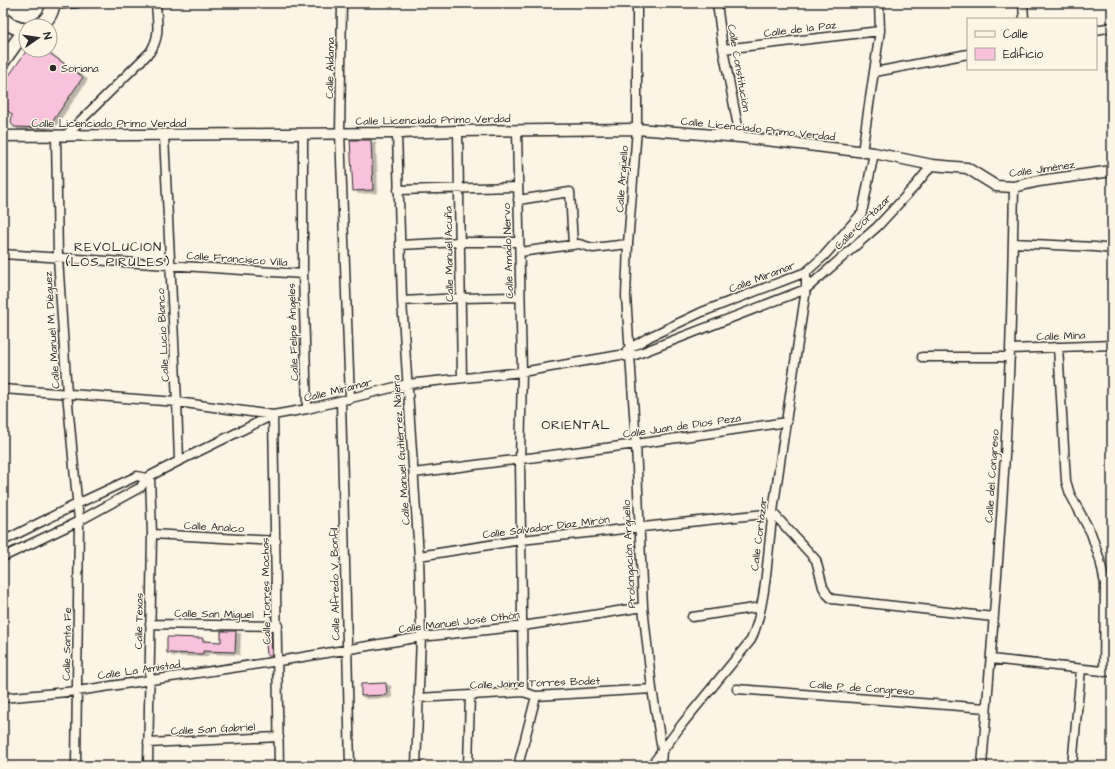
<svg xmlns="http://www.w3.org/2000/svg" width="1115" height="769" font-family="'Architects Daughter',sans-serif">
<defs>
<filter id="shadow"><feDropShadow dx="4.5" dy="2.5" stdDeviation="0" flood-color="#0004"/></filter>
</defs>
<rect width="100%" height="100%" fill="#fcf5e5"/>
<filter id="ink" filterUnits="userSpaceOnUse"><feTurbulence type="fractalNoise" baseFrequency=".025" numOctaves="2"/><feDisplacementMap in="SourceGraphic" scale="8" xChannelSelector="R" yChannelSelector="G"/><feConvolveMatrix kernelMatrix="1 2 1 2 8 2 1 2 1" color-interpolation-filters="sRGB"/></filter>
<g filter="url(#ink)">
<!-- building -->
<path fill="#f8c2dc" stroke="#2b2b2b" filter="url(#shadow)" d="M27,50H45L83,77L48,128L14,127L11,123L12,114L3,108V84Z
M350,140H371L373,190L353,191Z
M221,631H236L235,652L203,651V654L167,653V637L203,638V641L221,642Z
M265,631H271L272,656H267Z
M386,683L387,695L361,696V684Z"/>
<g fill="none" stroke-linecap="round" stroke-linejoin="round">
<defs>
<path id="minor" d="M342,3L340,133L350,399
M637,3V129L628,244L626,296L636,444L643,607L652,689L662,750L661,766
M717,3L723,49L740,137
M1023,3L1024,19
M53,5L78,3
M1096,30L1112,27
M723,49L880,31
M875,72L968,54
M517,130L522,372L520,460L523,692
M458,131L462,378
M397,133L402,301L419,556L421,637L416,766
M303,134V274L307,409
M56,136L58,258L67,393L79,521L76,766
M65,136L150,52C161,36 157,22 156,3
M164,136L177,402L179,461
M862,152L880,31L879,3
M398,190L517,187
M518,200L570,192L573,245
M1013,243L1095,247L1112,249
M400,245L460,242H519
M520,252L579,244L593,248L628,244
M3,254L303,274
M402,301L461,298L520,297
M1058,347L1066,481L1070,494L1091,533L1100,560L1105,584L1104,672
M1010,349L1112,345
M627,350L649,337L702,312L806,272L824,256L862,213L874,153
M922,357H1010
M3,389L177,402L273,415L279,766
M341,401L350,766
M414,473L636,444L787,422
M152,534L276,541
M3,541L77,504L137,476L146,478
M419,556L521,540L773,513L816,560L823,587L827,594L832,599L993,617
M3,557L79,521L141,487L146,478L179,461L273,415L307,409L407,384L522,372L620,355L630,357L806,289L877,227L915,186L932,165
M692,617L761,607
M150,624L278,626
M991,659L1112,672
M737,689L986,708
M3,698L77,691L279,661L421,637L523,626L643,607
M418,698L523,692L536,696L652,689
M148,743L279,737
M148,766L152,534L150,477
M468,766L470,695
M518,766L536,696
M651,766L683,723L751,640C767,604 767,552 773,512C783,438 795,364 806,289V272
M982,766C993,627 1005,489 1010,350C1012,295 1013,241 1014,187
M1072,766L1081,669"/>
<path id="tertiary" d="M3,136L397,133L458,131L637,129L740,137L874,153L932,165L967,168L996,186L1014,187L1039,181L1112,171"/>
<path id="primary" d="M3,19C10,26 16,29 26,30
M38,26C47,21 52,13 53,3
M3,61L25,30"/>
</defs>
<!-- minor casing -->
<use href="#minor" stroke="#2b2b2b" stroke-width="11"/>
<!-- tertiary casing -->
<use href="#tertiary" stroke="#2b2b2b" stroke-width="13"/>
<!-- primary casing -->
<use href="#primary" stroke="#2b2b2b" stroke-width="16"/>
<!-- minor -->
<use href="#minor" stroke="#fcf5e5" stroke-width="8"/>
<!-- tertiary -->
<use href="#tertiary" stroke="#fcf5e5" stroke-width="10"/>
<!-- primary -->
<use href="#primary" stroke="#fcf5e5" stroke-width="13"/>
</g>
</g>
<!-- markers -->
<circle fill="#2b2b2b" stroke="#fcf5e5" stroke-width="1.5" cx="53" cy="68" r="4"/>
<g text-anchor="middle" dominant-baseline="central" stroke-width="3" stroke-linejoin="round" paint-order="stroke">
<!-- street labels -->
<g font-size="11" fill="#2b2b2b" stroke="#fcf5e5">
<text transform="translate(800 29) rotate(-7)">Calle de la Paz</text>
<text transform="translate(330 68) rotate(-89)">Calle Aldama</text>
<text transform="translate(739 68) rotate(80)">Calle Constitución</text>
<text transform="translate(433 120) rotate(-1)">Calle Licenciado Primo Verdad</text>
<text x="109" y="123">Calle Licenciado Primo Verdad</text>
<text transform="translate(758 129) rotate(6)">Calle Licenciado Primo Verdad</text>
<text transform="translate(1042 169) rotate(-8)">Calle Jiménez</text>
<text transform="translate(622 179) rotate(-86)">Calle Argüello</text>
<text transform="translate(863 222) rotate(-44)">Calle Cortázar</text>
<text transform="translate(508 251) rotate(-92)">Calle Amado Nervo</text>
<text transform="translate(449 254) rotate(-91)">Calle Manuel Acuña</text>
<text transform="translate(237 259) rotate(4)">Calle Francisco Villa</text>
<text transform="translate(762 277) rotate(-21)">Calle Miramar</text>
<text transform="translate(52 330) rotate(-94)">Calle Manuel M. Diéguez</text>
<text transform="translate(293 332) rotate(-92)">Calle Felipe Ángeles</text>
<text transform="translate(163 335) rotate(-93)">Calle Lucio Blanco</text>
<text transform="translate(1061 336) rotate(-2)">Calle Mina</text>
<text transform="translate(338 390) rotate(-14)">Calle Miramar</text>
<text transform="translate(682 426) rotate(-8)">Calle Juan de Dios Peza</text>
<text transform="translate(401 450) rotate(-94)">Calle Manuel Gutiérrez Nájera</text>
<text transform="translate(992 476) rotate(-86)">Calle del Congreso</text>
<text transform="translate(214 527) rotate(3)">Calle Analco</text>
<text transform="translate(546 527) rotate(-7)">Calle Salvador Díaz Mirón</text>
<text transform="translate(759 534) rotate(-83)">Calle Cortázar</text>
<text transform="translate(629 554) rotate(-93)">Prolongación Argüello</text>
<text transform="translate(335 584) rotate(-91)">Calle Alfredo V. Bonfil</text>
<text transform="translate(266 591) rotate(-91)">Calle Torres Mochas</text>
<text transform="translate(214 614) rotate(1)">Calle San Miguel</text>
<text transform="translate(139 621) rotate(-89)">Calle Texas</text>
<text transform="translate(459 622) rotate(-7)">Calle Manuel José Othón</text>
<text transform="translate(67 644) rotate(-89)">Calle Santa Fe</text>
<text transform="translate(139 670) rotate(-8)">Calle La Amistad</text>
<text transform="translate(535 683) rotate(-2)">Calle Jaime Torres Bodet</text>
<text transform="translate(862 688) rotate(4)">Calle P. de Congreso</text>
<text transform="translate(213 729) rotate(-3)">Calle San Gabriel</text>
</g>
<!-- poi labels -->
<g font-size="11" fill="#2b2b2b" stroke="#fcf5e5" text-anchor="start">
<text x="61" y="68">Soriana</text>
</g>
<!-- quarter labels -->
<g font-size="13" letter-spacing="1" fill="#2b2b2b" stroke="#fcf5e5">
<text x="118" y="247">REVOLUCION<tspan x="118" dy="15">(LOS PIRULES)</tspan></text>
<text x="576" y="425">ORIENTAL</text>
</g>
</g>
<!-- margin -->
<rect width="1115" height="769" fill="none" stroke="#fcf5e5" stroke-width="16"/>
<rect x="8" y="8" width="1099" height="753" fill="none" stroke="#2b2b2b" stroke-width="1.5" filter="url(#ink)"/>
<!-- legend -->
<rect x="967" y="18" width="130" height="52" fill="#fcf5e5" stroke="#a8a49b"/>
<rect x="975" y="31" width="20" height="6" fill="#fcf5e5" stroke="#a8a49b"/>
<text x="1003" y="38" font-size="12" fill="#2b2b2b">Calle</text>
<rect x="975" y="48" width="20" height="12" fill="#f8c2dc" stroke="#a8a49b"/>
<text x="1003" y="58" font-size="12" fill="#2b2b2b">Edificio</text>
<!-- north arrow -->
<g transform="translate(38 38) rotate(77)"><circle r="19" fill="#fcf5e5" stroke="#a8a49b"/>
<path d="M0-3L7 15L0 10L-7 15Z" fill="#2b2b2b"/>
<text y="-6" font-size="11" font-weight="bold" text-anchor="middle" fill="#2b2b2b">N</text>
</g>
</svg>
